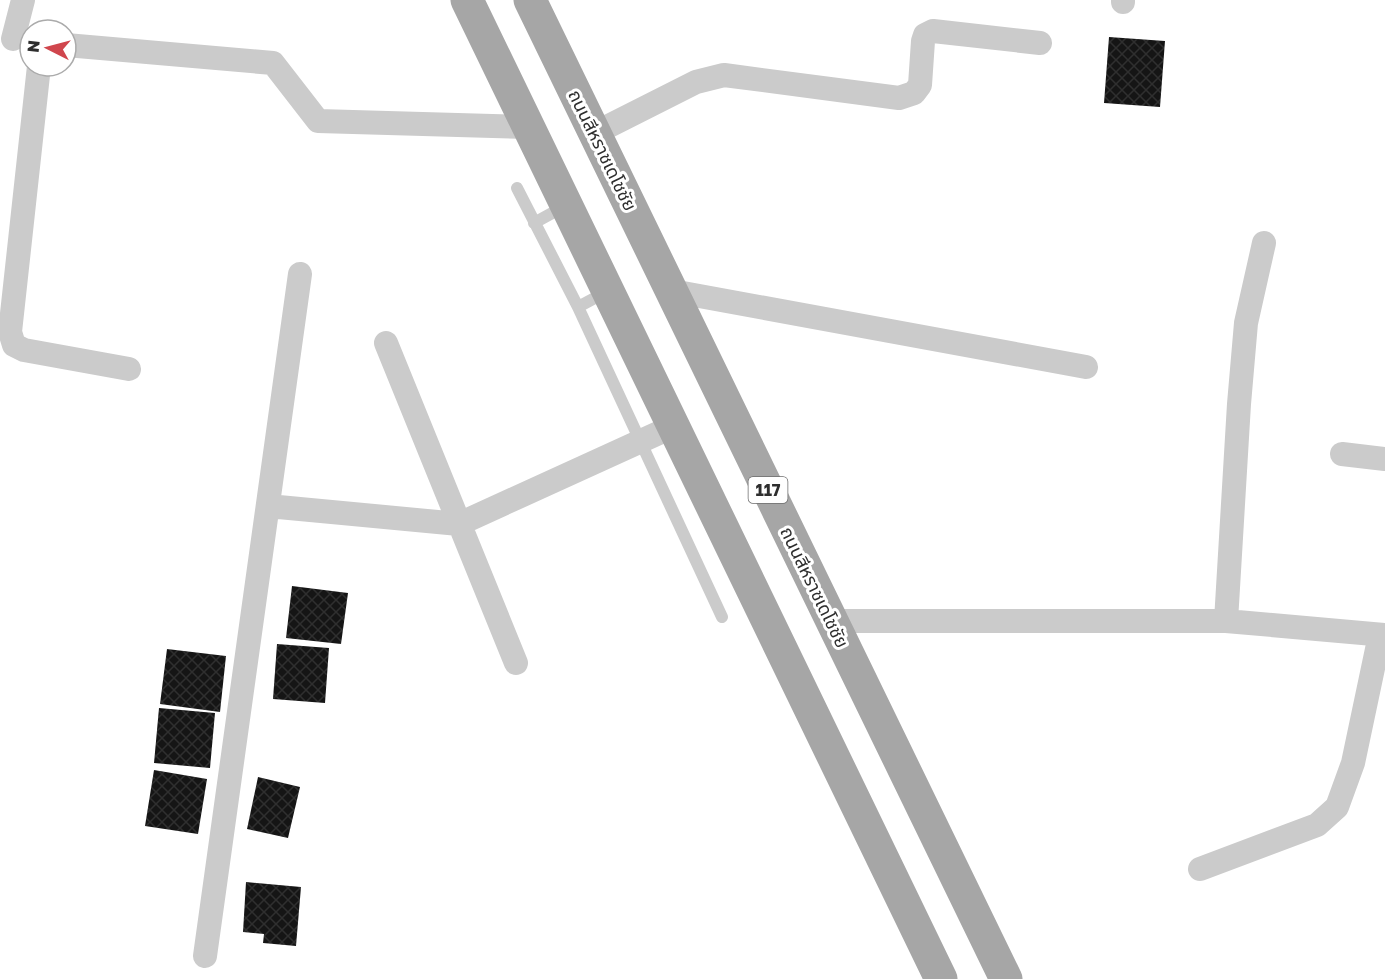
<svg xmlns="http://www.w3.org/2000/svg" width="1385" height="979" font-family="'Golos Text','Noto Sans Thai',sans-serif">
<defs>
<pattern id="building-cross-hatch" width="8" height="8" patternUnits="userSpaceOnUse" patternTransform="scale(1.5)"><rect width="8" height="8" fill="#151515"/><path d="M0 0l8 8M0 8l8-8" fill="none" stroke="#2f2f2f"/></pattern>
</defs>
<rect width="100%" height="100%" fill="#fff"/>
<!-- building -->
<path fill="url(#building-cross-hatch)" d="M1109,37L1165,41L1160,107L1104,103Z
M292,586L348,593L341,644L286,638Z
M277,644L329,648L325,703L273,699Z
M167,649L226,656L220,712L160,704Z
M159,708L215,713L210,768L154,763Z
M154,770L207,779L198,834L145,826Z
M258,777L300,787L288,838L247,829Z
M246,882L301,887L296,946L263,943L264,934L243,932Z"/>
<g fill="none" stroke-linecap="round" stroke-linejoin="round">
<!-- service -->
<path stroke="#cbcbcb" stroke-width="12" d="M517,188L578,307L722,617
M534,223L565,206
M578,307L606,292"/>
<!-- minor -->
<path stroke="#cbcbcb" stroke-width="24" d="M1123,2V0
M13,39L23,0
M66,45L273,63L318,121L529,127
M39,66L10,332L14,345L24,350L129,369
M595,133L696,82L724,75L899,98L914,93L920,85L923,41L925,35L933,31L1040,43
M672,291L1086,367
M386,343L516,663
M1342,454L1385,459
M268,506L459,524L674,426
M832,621H1226L1385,635
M1226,621L1239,404L1246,323L1264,243
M1200,869L1317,825L1337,807L1353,763L1380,635
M205,956L300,274"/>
<!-- primary -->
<path stroke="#a6a6a6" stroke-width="33" d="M467,0L941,979
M530,0L1006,979"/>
</g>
<g text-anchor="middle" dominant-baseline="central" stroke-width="6" stroke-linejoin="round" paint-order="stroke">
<!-- shield labels -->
<rect fill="#fff" stroke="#6d6d6d" stroke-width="1.5" x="748.5" y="477" width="39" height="26" rx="4.5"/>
<g font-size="16" font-weight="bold" fill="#2e2e2e">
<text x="768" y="490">117</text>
</g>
<!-- street labels -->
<g font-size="18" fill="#2e2e2e" stroke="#fff">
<text transform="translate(603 150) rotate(64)">ถนนสีหราชเดโชชัย</text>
<text transform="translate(815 587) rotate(64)">ถนนสีหราชเดโชชัย</text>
</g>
</g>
<!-- north arrow -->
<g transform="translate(48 48) rotate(276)"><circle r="28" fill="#ffffff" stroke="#ababab" stroke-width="1.5"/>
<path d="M0-4.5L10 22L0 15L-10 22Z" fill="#d0464d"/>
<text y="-9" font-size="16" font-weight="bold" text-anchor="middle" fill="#2e2e2e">N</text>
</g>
</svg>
